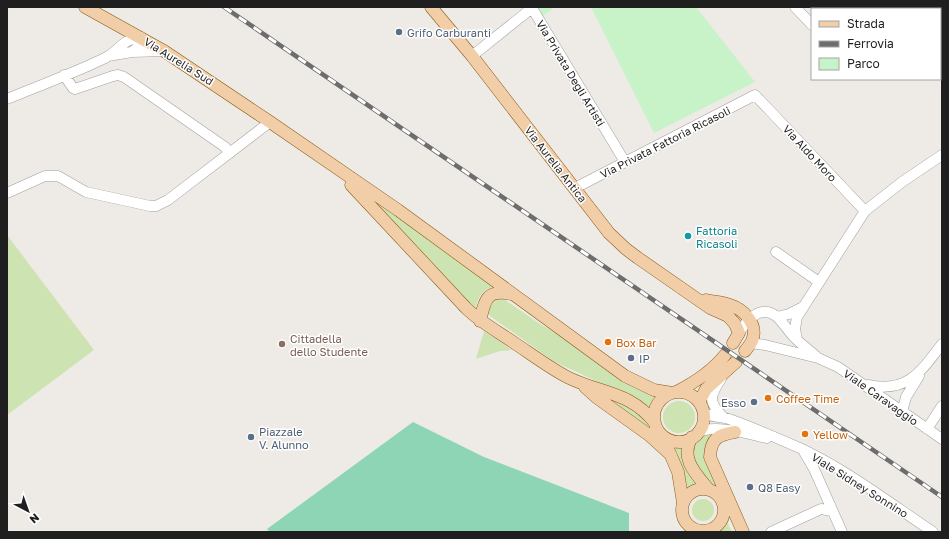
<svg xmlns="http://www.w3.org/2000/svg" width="949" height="539" font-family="'Golos Text',sans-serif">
<rect width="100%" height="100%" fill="#eeebe6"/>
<!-- grass -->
<path fill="#cde3b1" d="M375,200L495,286C483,290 477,297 476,309L376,204Z
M7,235L94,350L7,415Z
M493,298H502L540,324L559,335L621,380L635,388L654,396L648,409L631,397L553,361L490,316L488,313L487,306Z
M484,331L512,350L500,351L476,359Z
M600,395L634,407L649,425L647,427Z
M663 417a16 16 0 1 1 32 0a16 16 0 1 1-32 0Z
M715,432L717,485L715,486L703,477L693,459L694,442L699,436Z
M683,444L698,483L688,488L677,453L672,445Z
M692 510a11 11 0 1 1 22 0a11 11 0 1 1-22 0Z
M726,520L732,532H715L723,525Z"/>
<!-- park -->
<path fill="#c8f3c8" d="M536,7H555L543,16Z
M591,7H696L755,82L654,133Z"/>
<!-- pitch -->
<path fill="#8dd5b4" d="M413,422L484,457L629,513V532H270L267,529Z"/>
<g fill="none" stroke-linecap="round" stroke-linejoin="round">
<defs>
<path id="minor" d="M795,7L812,25
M873,9L875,7
M108,56L132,52L164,51
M472,56L532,8L625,162
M64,75L73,88L75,89L113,76L118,75L124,77L225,147L230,153
M7,99C40,85 75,73 107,57C121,49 121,40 141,37L139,46L132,52
M575,188L755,95L865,211
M7,193L45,176H58L86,192L150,206H156L168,200L270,122
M776,252L819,282
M777,317L789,314L803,307
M739,333C746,321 760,304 776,316C783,322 788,331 795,338C801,344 809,350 816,356
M797,340L795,329L797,317L865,211L902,182L942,155
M751,343L765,345L818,358L838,367L942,439
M721,379C709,397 708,402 724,418
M868,385C907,393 920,373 942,344
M703,412C711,418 719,416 729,419C754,428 777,438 802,449C848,471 890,503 933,532
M902,412L906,397L919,376
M927,429L942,406
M698,432C716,424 748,434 767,438
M803,450L814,469L842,532
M771,532L821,509L832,511"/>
<path id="major" d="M85,7L164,51L270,122L398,210L625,376L654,390L672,393
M431,7L472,56L609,233L626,249L638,258L710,308L728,316L735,324L739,333L733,343
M351,185L466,308C480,322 497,331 513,342C531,354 548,367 567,377C601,394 630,391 655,423
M706,300C714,302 723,302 730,305C743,309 757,323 753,338C752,343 748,347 745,351
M480,321C485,300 486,289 511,294
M585,387L596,397L649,435L671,455
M676,392C694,383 712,371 725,355
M654 417a25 25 0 1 1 50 0a25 25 0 1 1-50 0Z
M699,402L706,389L736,362
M735,432C718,435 711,438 710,457L743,532
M692,437C679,458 696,474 709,490
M668,449L678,472L683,503
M682 510a21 21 0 1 1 42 0a21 21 0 1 1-42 0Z"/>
</defs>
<!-- minor casing -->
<use href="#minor" stroke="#a0a0a0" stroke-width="11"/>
<!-- major casing -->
<use href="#major" stroke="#885911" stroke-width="13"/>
<!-- minor -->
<use href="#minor" stroke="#fff" stroke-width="10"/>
<!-- major -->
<use href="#major" stroke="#f1cda8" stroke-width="12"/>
<defs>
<path id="rail" d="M224,7L942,497"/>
</defs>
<!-- rail casing -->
<use href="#rail" stroke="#6d6d6d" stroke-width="4.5"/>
<!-- rail -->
<use href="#rail" stroke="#fff" stroke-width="3" stroke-dasharray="9" stroke-linecap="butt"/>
</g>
<!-- markers -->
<g fill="#5c6f8a" stroke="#fff" stroke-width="1.5">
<circle cx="399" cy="32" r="4"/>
<circle cx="631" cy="358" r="4"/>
<circle cx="754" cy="402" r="4"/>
<circle cx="251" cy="437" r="4"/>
<circle cx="750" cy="487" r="4"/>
</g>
<circle fill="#0f9aa8" stroke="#fff" stroke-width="1.5" cx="688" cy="236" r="4"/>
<g fill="#e8710a" stroke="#fff" stroke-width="1.5">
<circle cx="608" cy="342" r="4"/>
<circle cx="768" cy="398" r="4"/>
<circle cx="805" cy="434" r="4"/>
</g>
<circle fill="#8d6e63" stroke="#fff" stroke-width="1.5" cx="282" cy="344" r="4"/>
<g text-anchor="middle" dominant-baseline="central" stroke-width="3" stroke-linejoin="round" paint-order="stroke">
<!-- service labels -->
<g font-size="11" fill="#4e5e75" stroke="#fff" text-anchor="start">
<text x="407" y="32">Grifo Carburanti</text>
<text x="639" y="358">IP</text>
<text x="746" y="402" text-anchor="end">Esso</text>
<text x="259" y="431">Piazzale<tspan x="259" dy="13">V. Alunno</tspan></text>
<text x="758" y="487">Q8 Easy</text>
</g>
<!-- street labels -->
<g font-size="11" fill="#1f1f1f" stroke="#fff">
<text transform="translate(179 61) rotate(32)">Via Aurelia Sud</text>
<text transform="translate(571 73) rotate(59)">Via Privata Degli Artisti</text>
<text transform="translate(665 142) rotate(-27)">Via Privata Fattoria Ricasoli</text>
<text transform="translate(810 153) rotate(47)">Via Aldo Moro</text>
<text transform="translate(556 164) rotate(52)">Via Aurelia Antica</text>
<text transform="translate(881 397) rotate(35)">Viale Caravaggio</text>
<text transform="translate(860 485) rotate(32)">Viale Sidney Sonnino</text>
</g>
<!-- culture labels -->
<g font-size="11" fill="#0d838f" stroke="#fff" text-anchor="start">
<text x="696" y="230">Fattoria<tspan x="696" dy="13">Ricasoli</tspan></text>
</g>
<!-- education labels -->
<g font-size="11" fill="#785e54" stroke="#fff" text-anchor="start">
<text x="290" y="338">Cittadella<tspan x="290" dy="13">dello Studente</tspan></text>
</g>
<!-- food labels -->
<g font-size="11" fill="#c56008" stroke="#fff" text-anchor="start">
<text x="616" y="342">Box Bar</text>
<text x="776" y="398">Coffee Time</text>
<text x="813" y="434">Yellow</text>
</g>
</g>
<!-- border -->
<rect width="949" height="539" fill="none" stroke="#1f1f1f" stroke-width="16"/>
<!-- legend -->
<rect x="811" y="8" width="130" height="72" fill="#ffffff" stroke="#a5a5a5"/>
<rect x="819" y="21" width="20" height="6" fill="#f1cda8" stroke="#a5a5a5"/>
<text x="847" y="28" font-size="12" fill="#1f1f1f">Strada</text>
<rect x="819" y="41" width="20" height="6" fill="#6d6d6d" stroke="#a5a5a5"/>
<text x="847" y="48" font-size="12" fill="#1f1f1f">Ferrovia</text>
<rect x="819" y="58" width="20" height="12" fill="#c8f3c8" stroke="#a5a5a5"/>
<text x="847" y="68" font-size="12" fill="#1f1f1f">Parco</text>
<!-- north arrow -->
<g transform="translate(28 511) rotate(139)" stroke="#ffffff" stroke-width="3" paint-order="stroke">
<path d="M0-3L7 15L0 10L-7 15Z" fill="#1f1f1f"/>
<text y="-6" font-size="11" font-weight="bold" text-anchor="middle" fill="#1f1f1f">N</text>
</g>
</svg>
